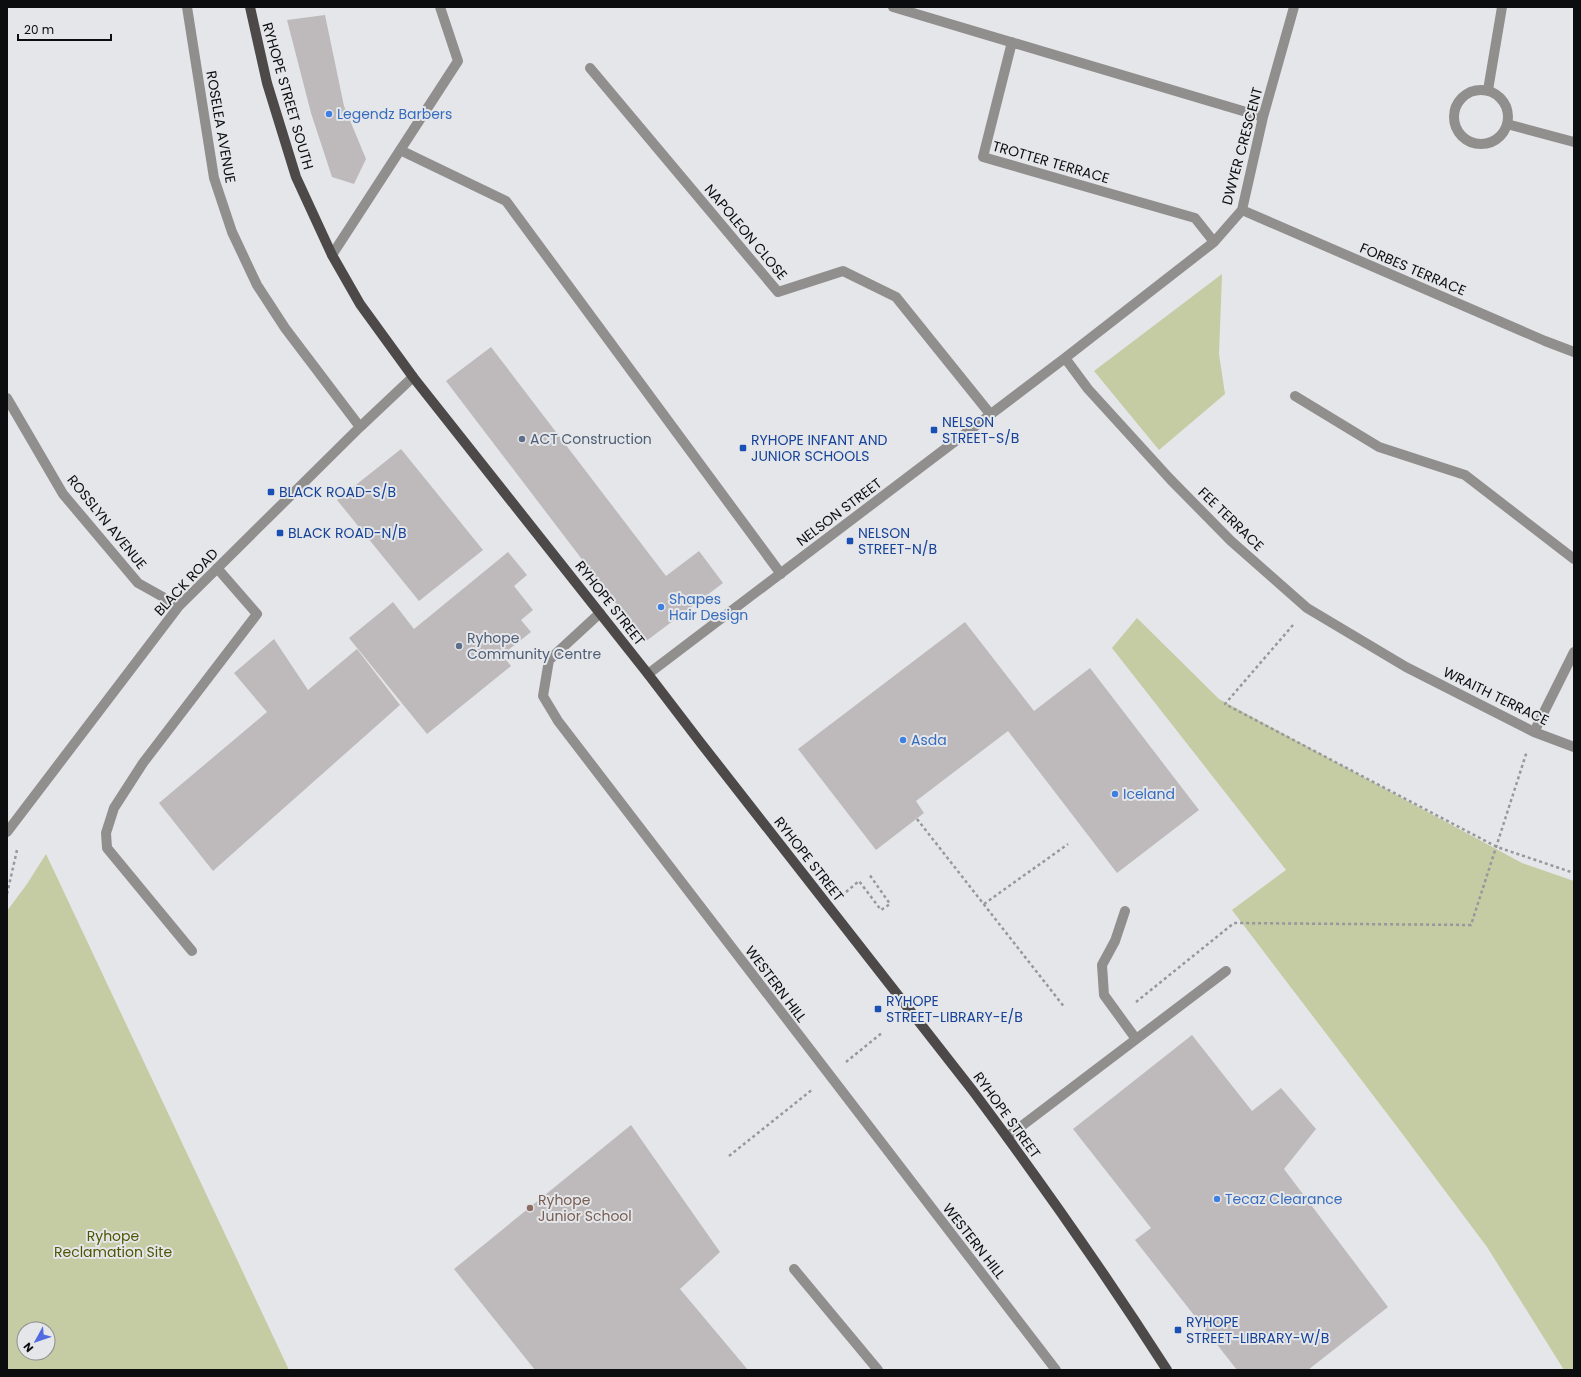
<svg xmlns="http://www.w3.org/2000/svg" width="1581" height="1377" font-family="Poppins,sans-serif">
<rect width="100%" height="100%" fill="#e5e6e9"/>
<!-- green -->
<path fill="#c5cba3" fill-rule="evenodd" d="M1222,274L1219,354L1225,394L1159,450L1094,371Z
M1137,618L1219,699L1522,863L1574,881V1370H1564L1487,1247L1398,1128L1232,910L1286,870L1112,648Z
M46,854L289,1370H7V911L27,884ZM24,1329H48V1353H24Z"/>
<!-- building -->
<path fill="#bebabb" d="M325,15L344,106L366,159L354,184L332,177L311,113L287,20Z
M491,347L666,576L699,551L723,583L645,642L446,381Z
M401,449L483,550L419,601L337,500Z
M508,552L527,575L514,586L533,610L521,620L531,632L502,655L511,666L427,734L349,638L393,602L414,629Z
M965,622L1034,711L1090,668L1199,810L1117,873L1008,731L916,801L924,813L876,850L798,749Z
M274,639L308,690L357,649L400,705L213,871L159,803L267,712L234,673Z
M1192,1035L1252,1111L1281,1088L1316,1129L1284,1169L1388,1307L1308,1370H1237L1135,1240L1151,1228L1073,1129Z
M631,1125L720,1252L680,1289L748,1370H535L454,1269Z"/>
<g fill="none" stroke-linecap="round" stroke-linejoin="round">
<!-- path -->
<path stroke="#97989b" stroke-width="2.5" stroke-dasharray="3 3" stroke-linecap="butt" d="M1293,625L1225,704L1497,847L1574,873
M917,819L1065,1008
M846,892L859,881L881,910L890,904L869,874
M7,894L17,850
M984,904L1068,844
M1136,1002L1234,923L1471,925L1527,751
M846,1062L883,1032
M729,1156L813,1089"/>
<!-- minor -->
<path stroke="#918f8e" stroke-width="10" d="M187,7L214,178L232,232L257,285L285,328L360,427
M893,7L1263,117
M1012,42L983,157L1195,218L1214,242
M590,68L778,292L843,271L896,297L991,415
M1488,90L1502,7
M1454 117a27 27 0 1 1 54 0a27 27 0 1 1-54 0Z
M1507,124L1574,142
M400,150L506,201L781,574
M1242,210L1545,341L1574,352
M332,255L458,61L440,7
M1065,358L1088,389L1170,479L1231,541L1307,608L1406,667L1534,732L1574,747
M1295,396L1379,447L1465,475L1574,559
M7,398L63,494L138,583L179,606
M600,613L549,660L543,696L558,721L1056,1370
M648,674L1065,358L1214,242L1242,210L1263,117L1294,7
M1534,732L1574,652
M7,832L179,606L360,427L413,377
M1125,911L1115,941L1102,965L1104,995L1136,1039
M192,951L107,848L106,833L114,808L143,763L257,614L217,568
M1007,1137L1226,971
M794,1269L878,1370"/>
<!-- major -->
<path stroke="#4c4948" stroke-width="10" d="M250,7L267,83L296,177L332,255L360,304L413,377L648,674L700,742L973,1091C1041,1182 1106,1275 1167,1370"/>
</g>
<!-- markers -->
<g fill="#3f7fe0" stroke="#e5e6e9" stroke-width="1.5">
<circle cx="329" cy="114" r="4"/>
<circle cx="661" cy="607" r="4"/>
<circle cx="903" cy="740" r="4"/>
<circle cx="1115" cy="794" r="4"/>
<circle cx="1217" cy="1199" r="4"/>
</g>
<g fill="#1a4fb4" stroke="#e5e6e9" stroke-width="1.5">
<rect x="930" y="426" width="8" height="8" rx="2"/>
<rect x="739" y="444" width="8" height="8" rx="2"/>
<rect x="267" y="488" width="8" height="8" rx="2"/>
<rect x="276" y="529" width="8" height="8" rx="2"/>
<rect x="846" y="537" width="8" height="8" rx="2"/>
<rect x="874" y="1005" width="8" height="8" rx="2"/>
<rect x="1174" y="1326" width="8" height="8" rx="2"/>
</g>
<g fill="#5c6f8a" stroke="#e5e6e9" stroke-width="1.5">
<circle cx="522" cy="439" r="4"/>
<circle cx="459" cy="646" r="4"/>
</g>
<circle fill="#8d6e63" stroke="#e5e6e9" stroke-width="1.5" cx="530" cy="1208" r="4"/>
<g text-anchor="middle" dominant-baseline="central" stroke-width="4" stroke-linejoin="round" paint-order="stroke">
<!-- street labels -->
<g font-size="14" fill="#0c0d0e" stroke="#e5e6e9">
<text transform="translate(288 96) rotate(74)">RYHOPE STREET SOUTH</text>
<text transform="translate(221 127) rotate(80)">ROSELEA AVENUE</text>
<text transform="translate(1242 146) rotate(-75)">DWYER CRESCENT</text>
<text transform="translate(1051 162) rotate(16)">TROTTER TERRACE</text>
<text transform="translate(746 232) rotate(50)">NAPOLEON CLOSE</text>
<text transform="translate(1413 269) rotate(23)">FORBES TERRACE</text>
<text transform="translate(839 512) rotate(-37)">NELSON STREET</text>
<text transform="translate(1231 519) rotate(44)">FEE TERRACE</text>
<text transform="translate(107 522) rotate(51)">ROSSLYN AVENUE</text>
<text transform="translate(186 582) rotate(-47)">BLACK ROAD</text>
<text transform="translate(610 603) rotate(52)">RYHOPE STREET</text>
<text transform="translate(1496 696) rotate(26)">WRAITH TERRACE</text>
<text transform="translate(809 859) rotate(52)">RYHOPE STREET</text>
<text transform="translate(776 984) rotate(53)">WESTERN HILL</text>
<text transform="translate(1007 1115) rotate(54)">RYHOPE STREET</text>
<text transform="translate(974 1241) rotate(52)">WESTERN HILL</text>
</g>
<!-- shop labels -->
<g font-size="14" fill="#366cbe" stroke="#e5e6e9" text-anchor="start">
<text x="337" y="114">Legendz Barbers</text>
<text x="669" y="599">Shapes<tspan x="669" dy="16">Hair Design</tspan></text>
<text x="911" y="740">Asda</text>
<text x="1123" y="794">Iceland</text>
<text x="1225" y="1199">Tecaz Clearance</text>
</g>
<!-- transit labels -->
<g font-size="14" fill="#164399" stroke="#e5e6e9" text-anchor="start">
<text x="942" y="422">NELSON<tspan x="942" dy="16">STREET-S/B</tspan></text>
<text x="751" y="440">RYHOPE INFANT AND<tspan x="751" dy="16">JUNIOR SCHOOLS</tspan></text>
<text x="279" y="492">BLACK ROAD-S/B</text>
<text x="288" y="533">BLACK ROAD-N/B</text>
<text x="858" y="533">NELSON<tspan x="858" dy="16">STREET-N/B</tspan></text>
<text x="886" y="1001">RYHOPE<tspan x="886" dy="16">STREET-LIBRARY-E/B</tspan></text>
<text x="1186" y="1322">RYHOPE<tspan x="1186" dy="16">STREET-LIBRARY-W/B</tspan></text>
</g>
<!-- service labels -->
<g font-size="14" fill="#4e5e75" stroke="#e5e6e9" text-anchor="start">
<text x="530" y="439">ACT Construction</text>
<text x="467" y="638">Ryhope<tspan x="467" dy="16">Community Centre</tspan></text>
</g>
<!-- education labels -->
<g font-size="14" fill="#785e54" stroke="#e5e6e9" text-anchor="start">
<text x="538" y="1200">Ryhope<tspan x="538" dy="16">Junior School</tspan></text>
</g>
<!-- park labels -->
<g font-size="14" fill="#4f5600" stroke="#e5e6e9">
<text x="113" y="1236">Ryhope<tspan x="113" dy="16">Reclamation Site</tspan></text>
</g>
</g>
<!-- border -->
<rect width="1581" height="1377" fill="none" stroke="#0c0d0e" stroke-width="16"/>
<!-- north arrow -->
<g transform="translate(36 1341) rotate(230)"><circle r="19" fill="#e5e6e9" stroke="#8e8f91"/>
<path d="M0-3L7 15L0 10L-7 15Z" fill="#526ae0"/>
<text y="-6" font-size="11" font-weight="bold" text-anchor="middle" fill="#0c0d0e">N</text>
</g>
<!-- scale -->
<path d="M18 34v6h93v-6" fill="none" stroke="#0c0d0e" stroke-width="2"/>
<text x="24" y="34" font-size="12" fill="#0c0d0e" stroke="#e5e6e9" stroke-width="3" paint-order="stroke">20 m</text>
</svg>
